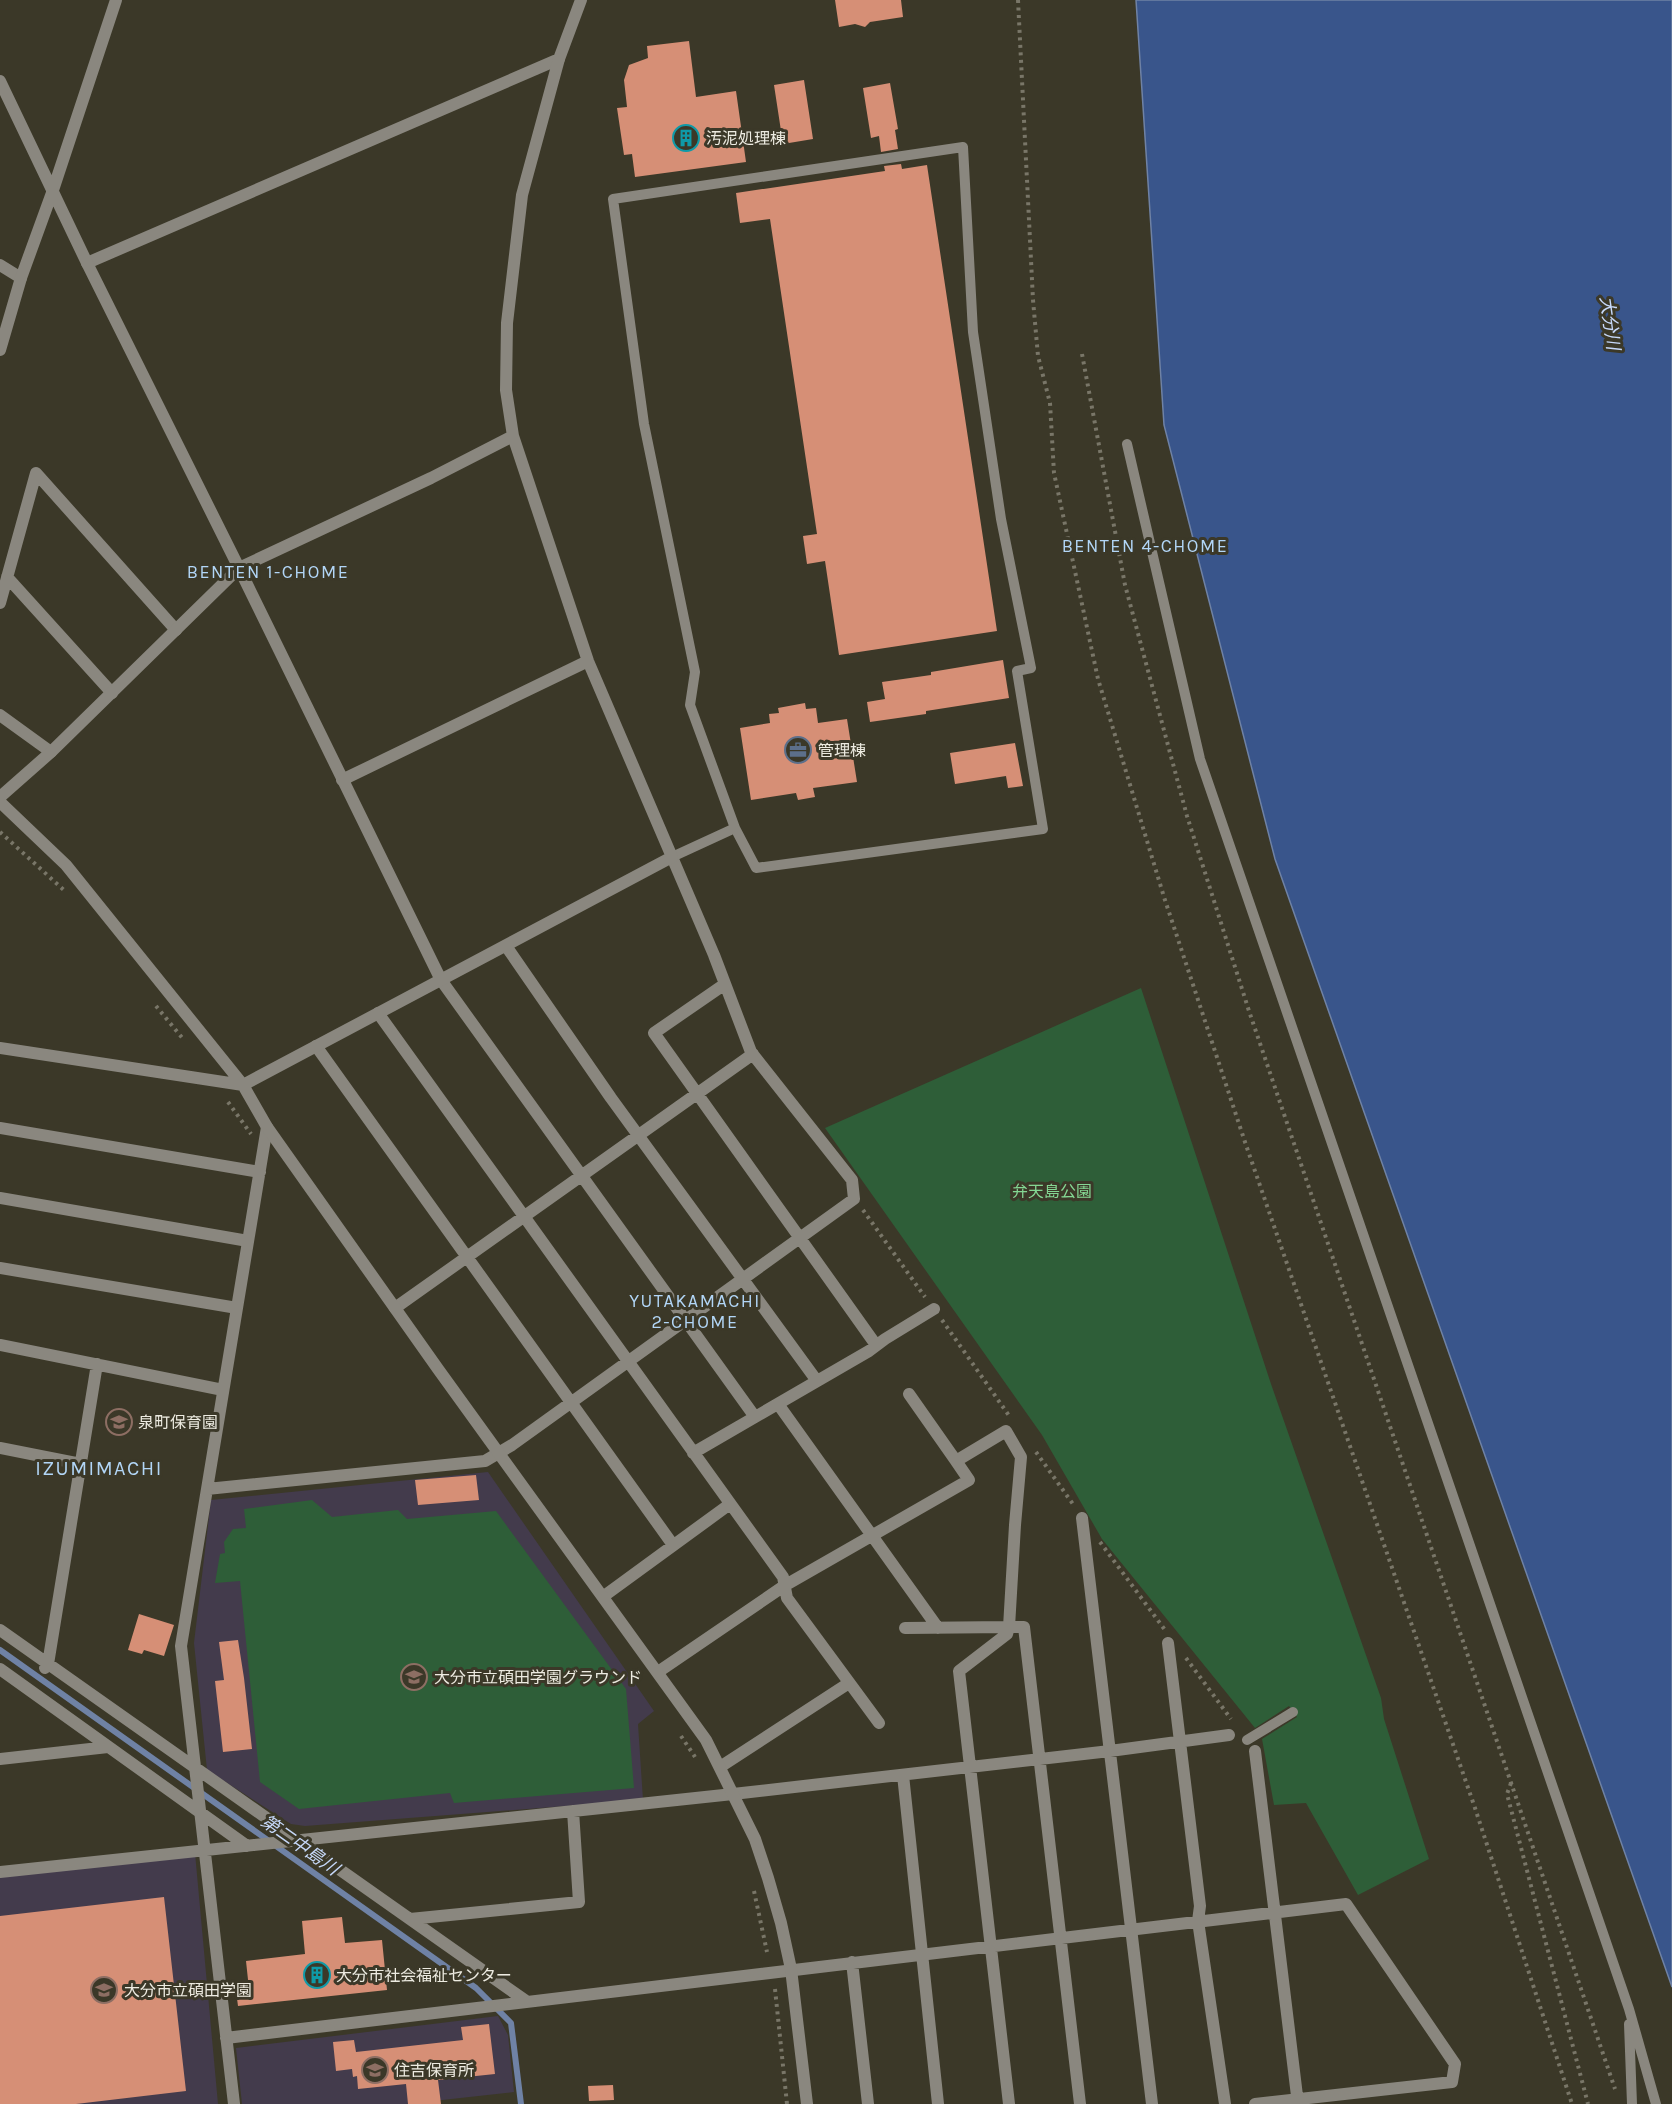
<svg xmlns="http://www.w3.org/2000/svg" width="1672" height="2104" font-family="Karla,'Noto Sans JP',sans-serif">
<rect width="100%" height="100%" fill="#3b3828"/>
<!-- education -->
<path fill="#433b4c" d="M488,1472L654,1711L638,1724L643,1800L305,1826L291,1824L207,1770L194,1643L211,1500Z
M195,1853L218,2104H0V1876Z
M498,2016L508,2035L514,2092L406,2104H242L236,2048Z"/>
<!-- green -->
<path fill="#2e5e38" d="M1141,988L1271,1384L1381,1698L1384,1719L1429,1859L1358,1895L1306,1803L1274,1805L1262,1739L1297,1717L1289,1706L1255,1728L1102,1539L1042,1435L825,1128Z
M312,1500L332,1517L398,1510L407,1519L496,1511L626,1689L634,1788L454,1803L450,1793L299,1809L260,1782L240,1581L215,1583L220,1554L225,1553L224,1542L233,1529L246,1528L244,1509Z"/>
<!-- water -->
<path fill="#39558b" stroke="#6f82a5" stroke-width="1.5" d="M1136,0H1672V1987L1275,859L1164,425Z"/>
<g fill="none" stroke-linecap="round" stroke-linejoin="round">
<!-- stream -->
<path stroke="#6f82a5" stroke-width="6" d="M0,1650L476,1988L511,2023L521,2104"/>
</g>
<!-- building -->
<path fill="#d68f76" d="M835,0H901L903,17L870,22L865,27L855,24L839,27Z
M689,41L696,97L736,91L746,162L635,177L632,154L624,155L617,108L627,107L624,80L629,65L648,58L647,46Z
M804,80L813,139L783,144L774,85Z
M890,83L898,129L895,130L898,149L881,152L879,136L871,138L863,88Z
M901,164L902,169L927,165L997,631L839,655L825,561L807,564L803,536L817,534L770,219L740,223L736,193L885,171L884,166Z
M1003,660L1009,698L926,711V714L870,722L867,702L885,699L882,682L931,675V672Z
M805,703L806,709L816,708L818,723L847,719L857,782L813,788L815,797L798,800L796,793L751,800L740,728L770,723L769,714L779,713L778,708Z
M1015,743L1023,786L1008,788L1006,776L955,784L950,753Z
M476,1475L479,1500L418,1505L415,1480Z
M139,1614L174,1625L164,1656L144,1650L142,1654L128,1650Z
M238,1640L244,1678L252,1749L223,1752L215,1681L224,1680L219,1642Z
M164,1897L186,2091L76,2104H0V1916Z
M342,1917L345,1943L382,1940L387,1990L238,2006L236,1991L249,1989L246,1961L305,1954L302,1921Z
M489,2024L495,2074L438,2080L441,2104H408L406,2084L358,2089L357,2076L353,2077L352,2069L336,2071L333,2042L354,2040L356,2052L463,2040L461,2027Z
M613,2085L614,2100L589,2101L588,2086Z"/>
<g fill="none" stroke-linecap="round" stroke-linejoin="round">
<!-- path -->
<path stroke="#797668" stroke-width="4" stroke-dasharray="3 4.5" stroke-linecap="butt" d="M1018,0L1033,300L1038,356L1050,403L1054,473L1098,679L1164,897L1246,1145L1475,1808L1572,2104
M1082,354L1125,585L1187,816L1249,1011L1615,2089
M0,832L66,892
M156,1006L184,1040
M228,1102L251,1134
M863,1210L925,1297
M942,1320L1010,1417
M1036,1452L1075,1507
M1100,1542L1165,1630
M1186,1658L1231,1719
M681,1736L695,1757
M1511,1783L1507,1794L1588,2104
M754,1891L767,1952
M775,1989L787,2104"/>
<!-- service -->
<path stroke="#8a877f" stroke-width="10" d="M1127,444L1200,759L1629,2009L1656,2104
M672,857L735,828L690,705L695,672L644,424L613,199L963,147L973,332L1001,519L1031,668L1017,671L1043,829L756,868L735,828
M1247,1740L1293,1712
M1629,2024L1632,2104"/>
<!-- minor -->
<path stroke="#8a877f" stroke-width="12" d="M87,263L559,59L581,0
M0,265L21,278
M7,577L112,693
M0,603L36,473L176,630
M0,715L51,752
M506,946L611,1098L817,1381
M441,980L755,1417
M725,984L654,1033L876,1345
M378,1013L783,1577L787,1598L879,1723
M316,1046L673,1545
M0,1128L260,1172
M0,1198L248,1241
M0,1268L237,1308
M395,1308L753,1054
M0,1345L223,1390
M909,1394L956,1461
M778,1404L938,1628
M0,1448L81,1464
M693,1453L869,1351L885,1339L934,1309
M207,1489L485,1461L512,1445L854,1199L852,1180L751,1052L714,955L672,857
M1082,1518L1152,2104
M604,1596L730,1504
M905,1628L1009,1627L1007,1634L959,1671L1009,2104
M0,1630L526,2001
M1168,1643L1200,1906L1198,1921L1225,2104
M45,1668L48,1664L97,1364
M0,1669L247,1846
M658,1672L784,1586L969,1480L956,1461L1006,1431L1021,1457L1015,1525L1009,1627H1024L1080,2104
M1255,1751L1298,2104
M0,1759L108,1747
M720,1767L849,1683
M903,1775L938,2104
M0,1872L733,1794L1110,1751L1229,1735
M410,1919L579,1902L573,1811
M852,1962L868,2104
M226,2038L1346,1904L1455,2064L1452,2082L1255,2104
M234,2104L181,1646L267,1127"/>
<!-- tertiary -->
<path stroke="#8a877f" stroke-width="12" d="M0,81L87,263L239,568L441,980
M0,350L21,278L53,190L116,0
M342,780L588,661
M0,797L51,752L239,568L431,478L513,436
M0,802L66,865L243,1085L267,1127L438,1369L706,1740L755,1839L768,1878L781,1923L791,1969L807,2104
M0,1048L243,1085L672,857L588,661L513,436L506,390L507,323L522,195L559,59"/>
</g>
<!-- icons -->
<defs>
<symbol id="building-ring" viewBox="-11 -11 22 22"><circle r="9.5" fill="#3b3828" stroke="#0f9aa8" stroke-width="1.5"/><path d="M-4-6H4V6H1V3H-1V6H-4ZM-2.5-4.3h1.7v1.8h-1.7ZM.8-4.3h1.7v1.8H.8ZM-2.5-1h1.7V.8h-1.7ZM.8-1h1.7V.8H.8Z" fill="#0f9aa8"/></symbol>
<symbol id="office-ring" viewBox="-11 -11 22 22"><circle r="9.5" fill="#3b3828" stroke="#5c6f8a" stroke-width="1.5"/><path d="M-6-3h4V-5.5h4V-3h4V5H-6ZM-1-4.5V-3h2v-1.5ZM-6 0V1H6V0Z" fill="#5c6f8a"/></symbol>
<symbol id="school-ring" viewBox="-11 -11 22 22"><circle r="9.5" fill="#3b3828" stroke="#8d6e63" stroke-width="1.5"/><path d="M0-5L7-2L0 1L-7-2ZM-4 1L0 2.5L4 1V4Q0 6-4 4Z" fill="#8d6e63"/></symbol>
</defs>
<g fill-rule="evenodd">
<use href="#building-ring" x="671" y="123" width="30" height="30"/>
<use href="#office-ring" x="783" y="735" width="30" height="30"/>
<use href="#school-ring" x="104" y="1407" width="30" height="30"/>
<use href="#school-ring" x="399" y="1662" width="30" height="30"/>
<use href="#building-ring" x="302" y="1960" width="30" height="30"/>
<use href="#school-ring" x="89" y="1975" width="30" height="30"/>
<use href="#school-ring" x="360" y="2055" width="30" height="30"/>
</g>
<g text-anchor="middle" dominant-baseline="central" stroke-width="6" stroke-linejoin="round" paint-order="stroke">
<!-- poi labels -->
<g font-size="16" fill="#edebe1" stroke="#3b3828" text-anchor="start">
<text x="706" y="138">汚泥処理棟</text>
<text x="818" y="750">管理棟</text>
<text x="138" y="1422">泉町保育園</text>
<text x="434" y="1677">大分市立碩田学園グラウンド</text>
<text x="336" y="1975">大分市社会福祉センター</text>
<text x="124" y="1990">大分市立碩田学園</text>
<text x="394" y="2070">住吉保育所</text>
</g>
<!-- park labels -->
<g font-size="16" fill="#84d793" stroke="#3b3828">
<text x="1052" y="1191">弁天島公園</text>
</g>
<!-- water labels -->
<g font-size="18" font-style="italic" fill="#c6d8f9" stroke="#3b3828">
<text transform="translate(1610 323) rotate(82)">大分川</text>
<text transform="translate(300 1845) rotate(35)">第二中島川</text>
</g>
<!-- neighbourhood labels -->
<g font-size="18" letter-spacing="1.5" fill="#b2d6f7" stroke="#3b3828">
<text x="1145" y="546">BENTEN 4-CHOME</text>
<text x="268" y="572">BENTEN 1-CHOME</text>
<text x="695" y="1301">YUTAKAMACHI<tspan x="695" dy="21">2-CHOME</tspan></text>
</g>
<!-- quarter labels -->
<g font-size="20" letter-spacing="1.5" fill="#b2d6f7" stroke="#3b3828">
<text x="99" y="1468">IZUMIMACHI</text>
</g>
</g>
</svg>
